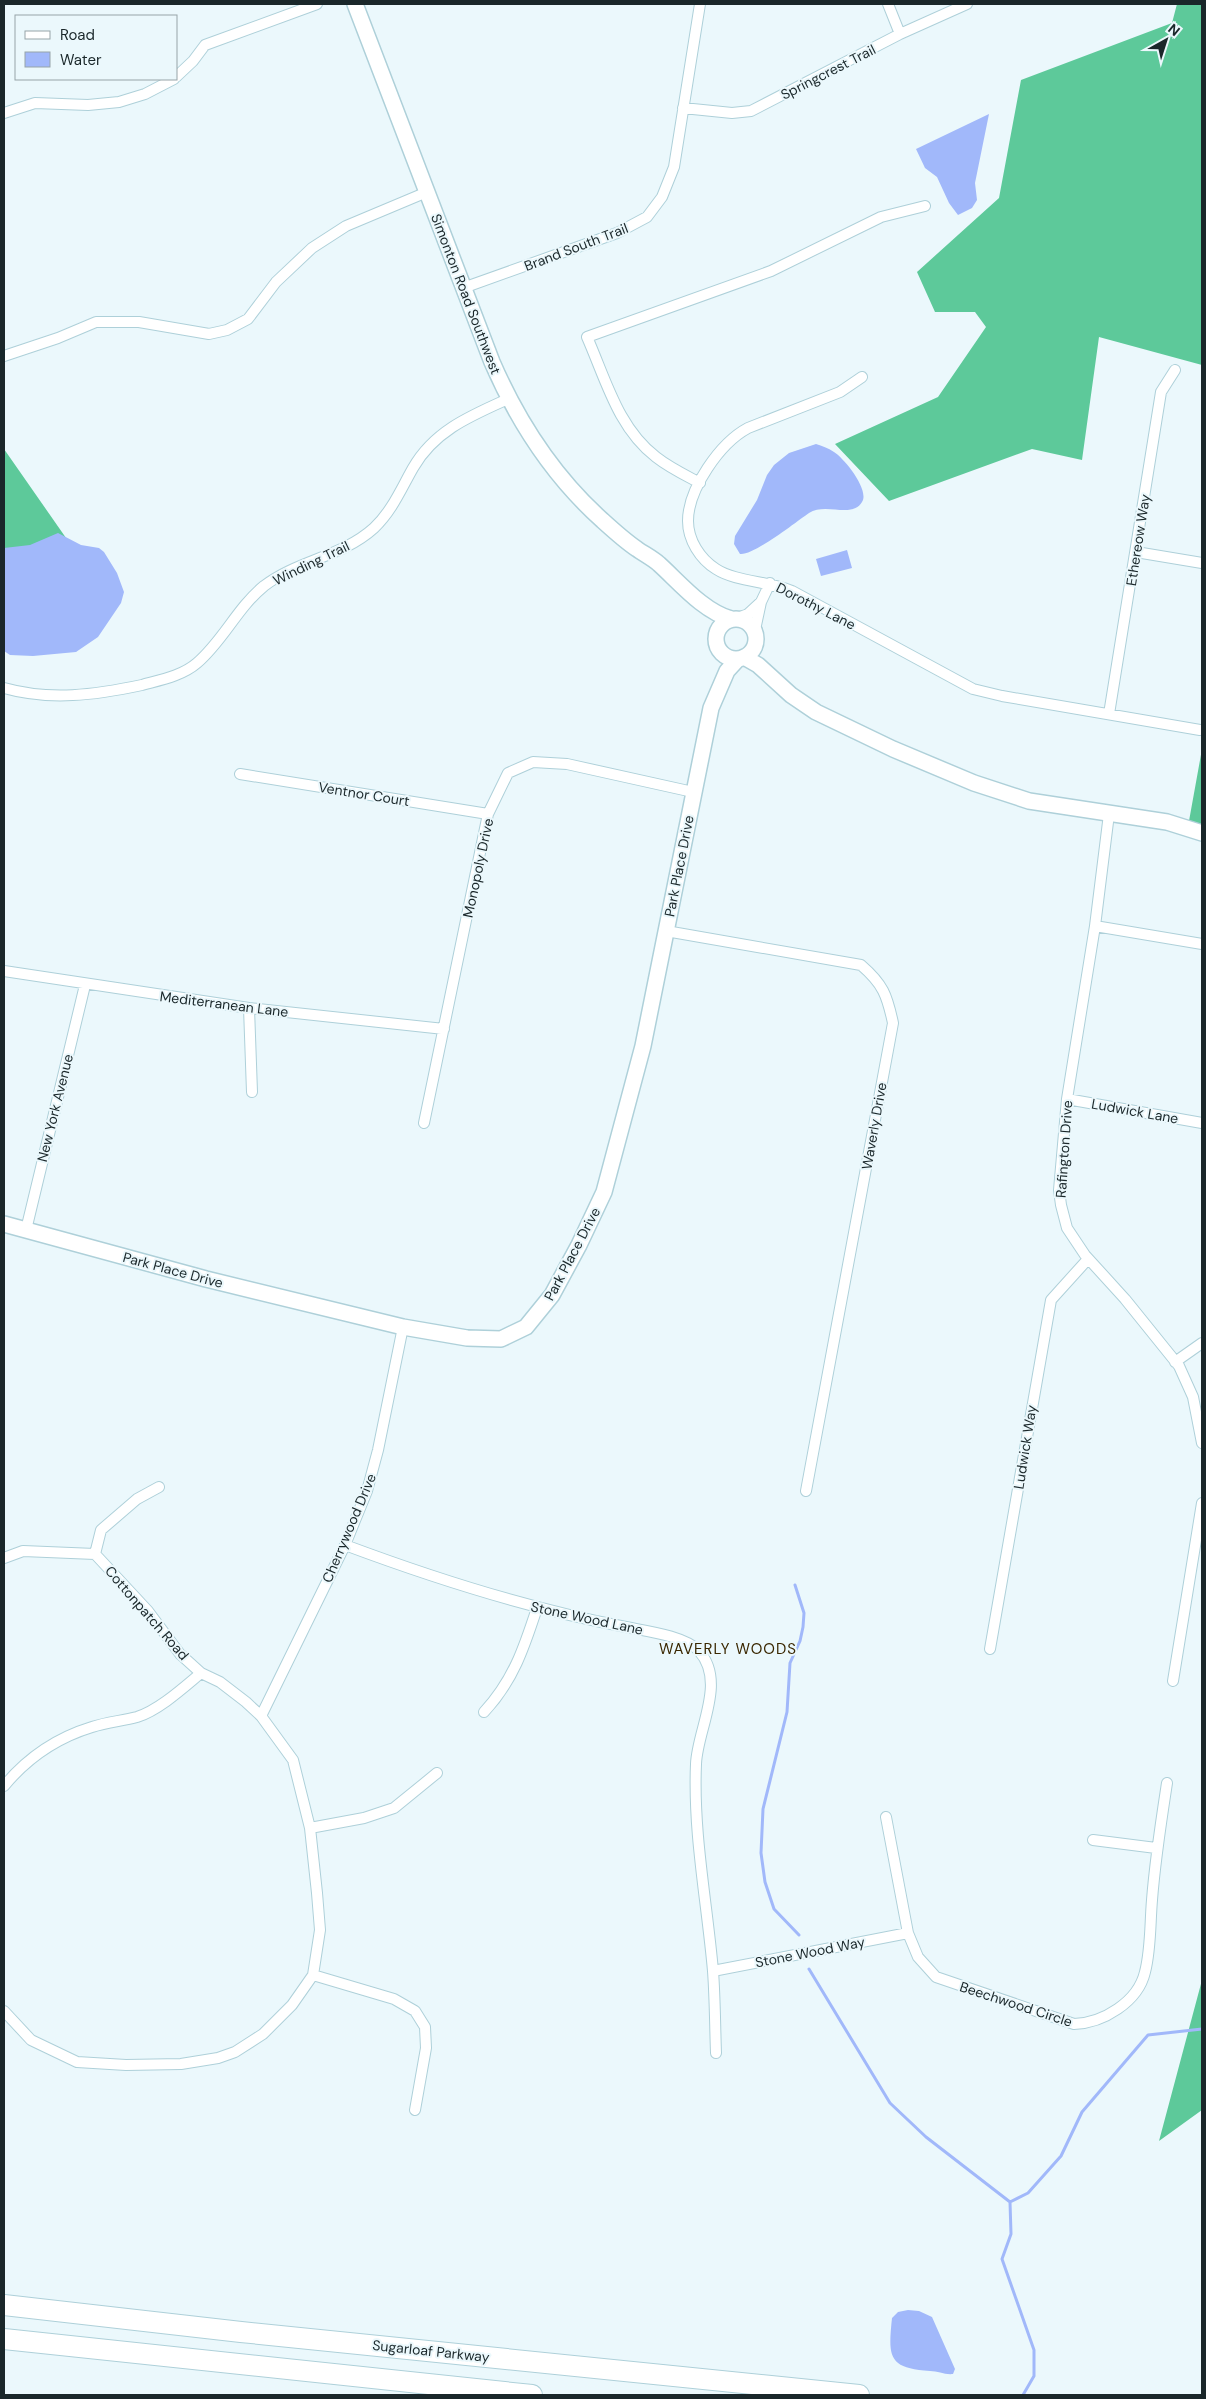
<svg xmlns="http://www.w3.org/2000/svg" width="1206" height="2399" font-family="'DM Sans',sans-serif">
<rect width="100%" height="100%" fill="#ebf8fc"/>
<!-- forest -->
<path fill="#5dc99a" d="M1177,4H1202V365L1099,337L1082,460L1032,449L889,501L835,444L938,397L986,327L975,312H935L917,272L999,198L1021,80L1172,23Z
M4,449L80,558L4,548Z
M1202,749V825L1189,821Z
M1202,1980V2110L1159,2141Z"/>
<!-- water -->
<path fill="#a1b8fa" d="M989,114L975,183L977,200L972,208L958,215L949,203L937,177L925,168L916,149Z
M816,444C822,446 828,448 834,452C844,458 870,490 862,502C852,519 826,502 809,513C796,522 753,556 740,554L734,544L735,536L757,500L767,475L774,465L789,453Z
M58,533L81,545L99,548L104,552L117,573L124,592L121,603L98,637L76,652L33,656L10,655L4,651V548L30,545Z
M847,550L852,568L821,576L816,559Z
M908,2310L919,2311L932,2317L955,2369L953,2374C945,2375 938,2371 930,2371C888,2368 888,2357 892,2318L898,2312Z"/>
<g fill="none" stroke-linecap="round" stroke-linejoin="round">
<!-- stream -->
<path stroke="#a1b8fa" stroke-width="3" d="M795,1585L804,1613L803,1627L800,1641L790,1663L787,1712L763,1809L761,1853L765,1882L774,1909L799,1935
M809,1969L890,2103L926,2137L1010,2202
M1023,2395L1034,2376V2350L1002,2259L1011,2234L1010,2202L1028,2193L1061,2156L1082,2112L1148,2035L1202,2029"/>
<defs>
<path id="street" d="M888,4L900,34
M176,77L193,61L205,45L317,4
M683,108L732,113L751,111L900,34L967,4
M4,113L35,103L88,105L119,102L145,94L174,79
M463,288L617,233L647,217L662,197L674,167L700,4
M4,356L58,338L96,322H139L209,334L227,330L248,319L276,282L312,248L346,226L427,192
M862,377L840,392L748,428C720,443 688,489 688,521C688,540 700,559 716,569C736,582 769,581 792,591L973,689L1002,696L1200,730
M700,483C685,475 670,468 656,457C618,428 606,380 587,337L771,271L881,217L925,206
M1136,552L1202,563
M738,618L748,614L761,602
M755,630L761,602L770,583
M4,688C50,701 95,695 142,685C160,680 182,676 197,663C223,641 237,608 264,586C298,560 342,557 374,528C392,511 401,489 413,468C434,431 470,416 508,399
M1109,714L1161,392L1175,370
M240,774L488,814
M1109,814L1095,926L1067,1099L1059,1190L1061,1205L1067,1228L1085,1255L1125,1299L1179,1366L1193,1397L1202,1443
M1095,926L1202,944
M666,931L861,965C883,984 887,995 893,1023L806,1491
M4,971L249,1008L444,1029
M249,1008L252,1092
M1067,1099L1202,1123
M424,1123L488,814L508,773L533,762L567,764L693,792
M26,1230L85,985
M1175,1362L1202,1343
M345,1545C436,1579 529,1609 626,1627C646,1631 685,1636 699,1651C727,1682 697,1730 696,1764C693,1834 707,1902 713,1971C715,1998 715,2026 716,2053
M95,1554L101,1530L137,1499L159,1487
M4,1558L23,1551L95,1554L148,1611L180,1654L201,1673L220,1682L246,1702L261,1716L293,1760L310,1828L317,1893L320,1930L313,1975L292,2005L263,2034L235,2052L218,2058L181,2064L126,2065L77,2062L31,2040L4,2011
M990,1649L1051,1300L1088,1259
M1173,1681L1202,1503
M484,1712C513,1681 524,1648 537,1608
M261,1716L345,1545L367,1491L378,1450L403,1327
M4,1786C28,1757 56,1738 92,1727C107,1722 122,1721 137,1717C159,1710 183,1688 201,1673
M886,1817L908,1933L918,1957L936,1977L1074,2024C1103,2023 1138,2002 1145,1972C1151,1949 1150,1923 1152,1900C1155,1860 1161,1822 1167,1783
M310,1828L364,1818L394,1808L437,1773
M1093,1840L1156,1848
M713,1971L908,1933
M313,1975L394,1999L415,2011L425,2027L426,2048L415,2110"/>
<path id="secondary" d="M355,4L492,362C518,422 553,476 602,520C613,530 625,541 637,549C644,554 652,558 659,564C680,583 703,611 731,619
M716 639a20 20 0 1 1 40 0a20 20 0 1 1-40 0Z
M744,657L758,665L791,695L816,712L893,749L974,783L1029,801L1167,822L1202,833
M4,1224L206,1279L403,1327L467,1338L501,1339L526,1327L552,1295L579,1245L604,1192L643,1046L711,708L727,671L738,659"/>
<path id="highway" d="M4,2305L241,2332L859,2395
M4,2339L532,2395"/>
</defs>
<!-- street casing -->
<use href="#street" stroke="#aed0d9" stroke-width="12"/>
<!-- secondary casing -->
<use href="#secondary" stroke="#aed0d9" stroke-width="18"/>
<!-- highway casing -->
<use href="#highway" stroke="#aed0d9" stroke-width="22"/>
<!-- street -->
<use href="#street" stroke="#fff" stroke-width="10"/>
<!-- secondary -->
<use href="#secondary" stroke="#fff" stroke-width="15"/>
<!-- highway -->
<use href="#highway" stroke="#fff" stroke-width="20"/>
</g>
<g text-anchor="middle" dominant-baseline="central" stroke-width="4" stroke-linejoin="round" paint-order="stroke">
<!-- street labels -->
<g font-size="14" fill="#1a272a" stroke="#ebf8fc">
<text transform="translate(828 72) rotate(-27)">Springcrest Trail</text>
<text transform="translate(576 247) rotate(-21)">Brand South Trail</text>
<text transform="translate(466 294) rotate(69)">Simonton Road Southwest</text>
<text transform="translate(1138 540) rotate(-81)">Ethereow Way</text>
<text transform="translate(311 563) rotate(-26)">Winding Trail</text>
<text transform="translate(816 606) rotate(27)">Dorothy Lane</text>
<text transform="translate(364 794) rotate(9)">Ventnor Court</text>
<text transform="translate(679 866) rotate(-79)">Park Place Drive</text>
<text transform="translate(478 868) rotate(-78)">Monopoly Drive</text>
<text transform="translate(224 1004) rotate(7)">Mediterranean Lane</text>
<text transform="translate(55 1108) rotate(-76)">New York Avenue</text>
<text transform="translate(1135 1111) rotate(10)">Ludwick Lane</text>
<text transform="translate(874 1126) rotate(-80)">Waverly Drive</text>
<text transform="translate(1064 1149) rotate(-86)">Rafington Drive</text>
<text transform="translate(572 1254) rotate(-62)">Park Place Drive</text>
<text transform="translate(173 1270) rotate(15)">Park Place Drive</text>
<text transform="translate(1025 1447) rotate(-81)">Ludwick Way</text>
<text transform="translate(349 1528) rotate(-67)">Cherrywood Drive</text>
<text transform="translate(147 1613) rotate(49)">Cottonpatch Road</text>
<text transform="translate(587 1618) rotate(12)">Stone Wood Lane</text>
<text transform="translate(810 1952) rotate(-11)">Stone Wood Way</text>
<text transform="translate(1016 2004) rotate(18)">Beechwood Circle</text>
<text transform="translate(431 2351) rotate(6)">Sugarloaf Parkway</text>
</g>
<!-- neighbourhood labels -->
<g font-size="15" letter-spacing="1" fill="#3a2700" stroke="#ebf8fc">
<text x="728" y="1649">WAVERLY WOODS</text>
</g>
</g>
<!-- border -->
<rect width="1206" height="2399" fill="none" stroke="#1a272a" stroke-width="10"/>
<!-- legend -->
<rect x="15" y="15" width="162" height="65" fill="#ebf8fc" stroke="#97a4a8"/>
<rect x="25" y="31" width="25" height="8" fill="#ffffff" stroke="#97a4a8"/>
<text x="60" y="40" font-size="15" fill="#1a272a">Road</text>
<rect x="25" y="52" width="25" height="15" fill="#a1b8fa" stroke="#97a4a8"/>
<text x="60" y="65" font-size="15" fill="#1a272a">Water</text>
<!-- north arrow -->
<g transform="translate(1166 40) rotate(39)" stroke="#ebf8fc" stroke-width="4" paint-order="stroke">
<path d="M0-4L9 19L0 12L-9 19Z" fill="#1a272a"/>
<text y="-8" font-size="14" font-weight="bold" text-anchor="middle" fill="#1a272a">N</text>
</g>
</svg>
